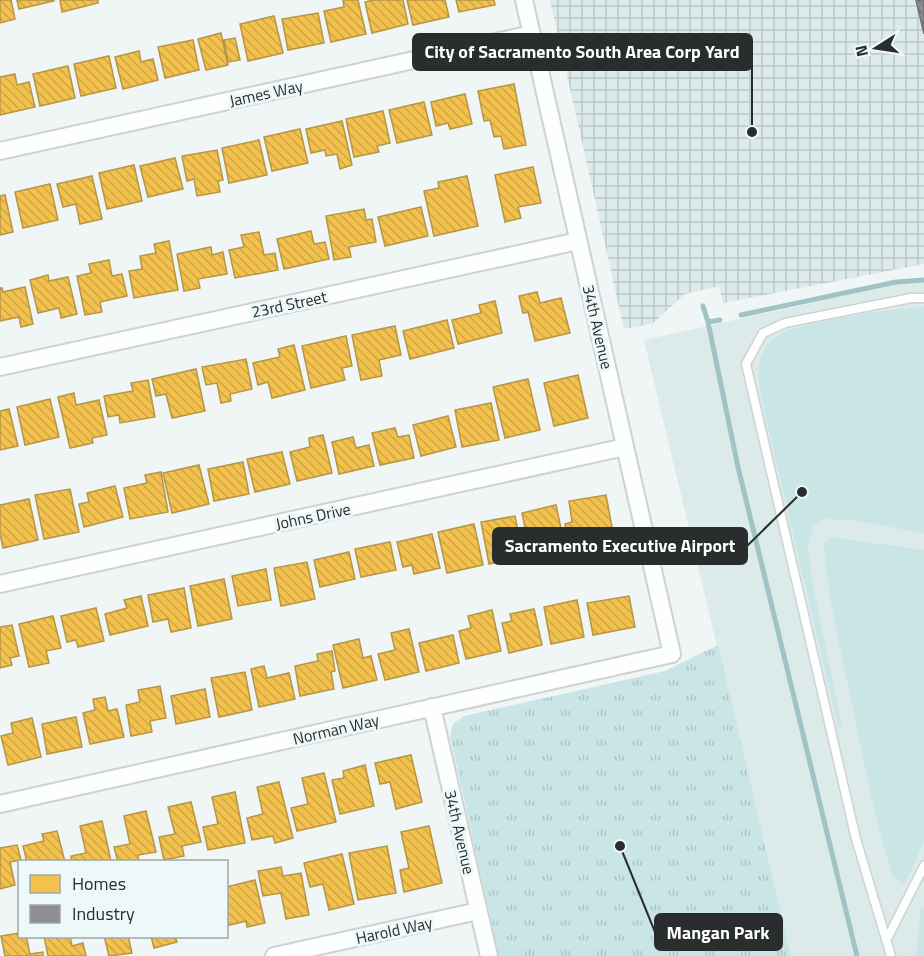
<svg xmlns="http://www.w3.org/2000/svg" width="924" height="956" font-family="'Titillium Web',sans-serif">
<defs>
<pattern id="industrial-grid" width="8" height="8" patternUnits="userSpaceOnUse" patternTransform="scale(1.5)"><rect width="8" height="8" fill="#ddeaea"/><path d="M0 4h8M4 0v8" fill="none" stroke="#bec9c9"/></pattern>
<pattern id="park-tufts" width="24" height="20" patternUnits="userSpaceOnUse" patternTransform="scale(1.5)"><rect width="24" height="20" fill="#c9e5e5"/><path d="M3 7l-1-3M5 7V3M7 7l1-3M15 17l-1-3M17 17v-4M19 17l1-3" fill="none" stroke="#adc5c5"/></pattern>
<pattern id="homes-back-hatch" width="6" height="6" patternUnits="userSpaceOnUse" patternTransform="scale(1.5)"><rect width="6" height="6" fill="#f2c14e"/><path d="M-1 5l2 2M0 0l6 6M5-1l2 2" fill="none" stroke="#d0a644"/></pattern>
<pattern id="industry-back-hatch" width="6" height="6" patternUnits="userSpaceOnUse" patternTransform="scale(1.5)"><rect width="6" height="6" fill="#8d8d92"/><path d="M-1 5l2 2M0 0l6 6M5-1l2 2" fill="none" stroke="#737478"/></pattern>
</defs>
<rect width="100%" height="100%" fill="#f0f5f5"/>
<!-- built -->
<path fill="#ddeaea" d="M920,279H924V956H791L644,340Z"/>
<!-- industrial -->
<path fill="url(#industrial-grid)" d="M550,0H924V264L723,303L719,286L685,294L652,324L624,329Z"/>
<!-- green -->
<path fill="#c9e5e5" d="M924,307V533L850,520L823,519L813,526L808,546L812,581L842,726H838L761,396C759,380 756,365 764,351C766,346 772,340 776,337C794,322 898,308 924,307Z
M829,537L924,550V842L905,883L893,877C875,822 865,766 853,709C842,654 827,599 824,543Z
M921,907L924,908V956H916Z"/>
<!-- park -->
<path fill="url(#park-tufts)" d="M718,645L791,956H499L450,736L453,724L464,716L665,671Z"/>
<!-- homes -->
<path fill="url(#homes-back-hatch)" stroke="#b69544" stroke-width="1.5" d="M0,0H11L15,19L0,23Z
M17,0H54V1L19,9Z
M60,0H98V3L62,12Z
M343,0H358L366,34L331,42L324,11L344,7Z
M374,0H403L408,24L372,33L365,2Z
M407,0H445L449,17L413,25Z
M456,0H494L495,5L459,12Z
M318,13L324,43L288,50L282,19Z
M274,16L283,53L248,61L240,24Z
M221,33L228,65L206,70L198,39Z
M235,38L240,60L228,62L224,40Z
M193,40L199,70L165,78L158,47Z
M139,51L141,62L153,59L158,80L123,89L115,57Z
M109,56L116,88L81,96L74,64Z
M68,66L75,98L40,106L33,74Z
M15,74L17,85L29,82L35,107L0,115V77Z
M514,84L526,145L504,149L501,136L494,137L490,120L484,121L478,91Z
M465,94L472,124L450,129L448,123L436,126L431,102Z
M424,102L432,135L397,143L389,110Z
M383,111L390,143L377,146L379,152L354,157L346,119Z
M342,121L352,165L340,169L337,154L326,156L325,150L311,153L306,129Z
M300,129L308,163L272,171L264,137Z
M259,140L267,175L229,183L222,148Z
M217,150L223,180L218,181L220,192L197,196L194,179L187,181L182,156Z
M175,158L183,189L148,197L140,166Z
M134,165L142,201L107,209L99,173Z
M533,167L541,203L518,207L521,218L505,222L495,175Z
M92,176L102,219L80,224L76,204L63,207L57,184Z
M467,176L478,226L434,236L424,191L439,188L438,182Z
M50,184L58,220L23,228L15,192Z
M5,195L13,232L0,235V196Z
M421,207L428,236L385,246L378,217Z
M364,209L366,220L372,219L376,242L349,247L351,257L334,260L326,216Z
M311,231L314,244L325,242L329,259L284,269L277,239Z
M259,232L264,255L275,253L278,270L235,278L229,250L244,247L241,235Z
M169,241L178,290L134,298L129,271L142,269L140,256L156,253L154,244Z
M211,247L212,255L223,252L227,274L198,279L200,288L184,291L177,254Z
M109,260L112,276L122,274L127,296L100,302L102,312L85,315L77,276L91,273L89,264Z
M48,275L49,281L68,277L77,314L61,318L59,308L38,313L30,280Z
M25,287L33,324L21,327L19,317L0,321V288H2L3,292Z
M537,292L540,303L561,298L570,333L535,341L528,312L523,313L519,296Z
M495,301L502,333L458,344L452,320L481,313L479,305Z
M447,320L454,348L410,359L403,331Z
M395,326L401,355L379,360L382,376L361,380L352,335Z
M346,336L352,366L342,368L345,380L311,388L302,346Z
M294,345L305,390L272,398L268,382L258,385L253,363L280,357L278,349Z
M246,359L252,389L230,394L231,401L221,403L217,383L206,385L202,367Z
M196,369L205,411L172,418L166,394L156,396L152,379Z
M578,375L588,418L554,426L544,383Z
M528,379L540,430L505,438L493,387Z
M148,380L155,417L120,423L119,415L108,417L104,396L133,391L131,383Z
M74,393L76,405L99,400L107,435L92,438L93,443L70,448L58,397Z
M50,399L59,437L25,445L17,407Z
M491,403L499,440L462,447L455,410Z
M9,409L18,446L0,450V411Z
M448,416L456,447L421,456L413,425Z
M395,428L398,437L409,435L414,458L380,465L372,433Z
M323,435L332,473L297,481L290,452L310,447L309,438Z
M353,437L356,448L369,445L374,466L339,474L332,442Z
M282,452L290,484L255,492L247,459Z
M243,462L249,494L214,501L208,469Z
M199,465L209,504L172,513L163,473Z
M161,472L168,512L130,519L124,488L147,483L145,475Z
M115,486L123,517L84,527L79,504L89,502L87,493Z
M70,489L79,532L44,539L35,495Z
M606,495L612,527L598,529L600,541L569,547L565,524L572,522L569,501Z
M29,499L38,540L3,548L0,534V505Z
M556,505L562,533L528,541L522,513Z
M515,516L521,546L507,549L509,560L489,564L481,522Z
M474,524L483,565L447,573L438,532Z
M432,534L440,568L414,574L412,565L403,567L397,542Z
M390,542L396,570L361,577L355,549Z
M349,552L355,579L320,587L314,560Z
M307,562L315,599L281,606L274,568Z
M266,569L271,600L238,606L232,576Z
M224,579L232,619L198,626L190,586Z
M184,588L191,628L171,632L168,619L153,622L148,595Z
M141,596L148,626L110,635L105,614L127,608L124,600Z
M629,596L635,627L593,635L587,603Z
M577,600L584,637L551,644L544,607Z
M96,608L104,641L78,647L76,640L67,642L61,616Z
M534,609L542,645L509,653L502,623L512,621L510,614Z
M492,610L501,651L466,659L459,631L471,628L468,616Z
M53,616L61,648L46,651L49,663L29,667L19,624Z
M12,625L19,656L10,658L12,665L0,668V627Z
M409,629L419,672L385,680L378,654L395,650L391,633Z
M453,635L459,663L426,671L419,643Z
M359,639L363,658L371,656L377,680L343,688L333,645Z
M332,651L335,671L331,672L334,689L300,696L295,666L318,661L317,654Z
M264,666L267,678L289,673L295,699L259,707L251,669Z
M245,672L252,710L219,717L211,678Z
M160,686L166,718L150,721L152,732L131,736L126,705L140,702L138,690Z
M205,689L210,717L176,724L171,696Z
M105,697L108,711L117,709L124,737L90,744L83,713L95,710L93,699Z
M76,717L82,747L47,754L42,724Z
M32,718L41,757L8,765L1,736L13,733L11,723Z
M411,755L422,802L396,809L390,782L380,784L375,763Z
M365,765L374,806L340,814L332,780L344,778L343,771Z
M324,773L336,822L297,831L291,808L308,804L302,778Z
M279,782L293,838L275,843L273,836L252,840L247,818L263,814L257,787Z
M235,792L245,843L208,850L203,827L218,824L212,797Z
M191,802L201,842L182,846L184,856L164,860L159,837L175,834L168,807Z
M146,811L156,852L138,855L139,862H118L114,847L130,844L124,816Z
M102,821L111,861L72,862L71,856L86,853L80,826Z
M429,826L442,883L404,892L400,870L409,868L401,832Z
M57,831L65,862H27L23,846L44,841L42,834Z
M17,845L21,860L10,862L15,885L0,889V848Z
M387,846L396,893L358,900L349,853Z
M342,854L354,904L329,910L323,884L310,887L304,863Z
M281,867L283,876L301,873L309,915L286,919L281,893L263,896L258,871Z
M255,880L265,923L247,927L246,921L226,926V887Z
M20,933V936H26L30,954L43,952V956H5L1,936Z
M44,936H70L72,946L83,943L86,956H48Z
M104,936H128L132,953L109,956Z
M151,936H175L177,942L154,948Z"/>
<!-- industry -->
<path fill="url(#industry-back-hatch)" stroke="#6f7074" stroke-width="1.5" d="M916,0H924V34Z"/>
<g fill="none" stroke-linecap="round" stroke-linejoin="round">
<!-- stream -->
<path stroke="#a0c4c5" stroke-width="5" d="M703,306L708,322L738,467L857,956
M741,315L896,282L924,280
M708,322L720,320"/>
<defs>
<path id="lane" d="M887,939L924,866
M891,956L856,839L746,364L763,333L785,323L911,298H924"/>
<path id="street" d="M0,151L532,34
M0,367L578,241
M0,584L625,447
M432,707L489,956
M0,804L672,654L524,0
M274,956L478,911"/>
</defs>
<!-- lane casing -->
<use href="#lane" stroke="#ced2d2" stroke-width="11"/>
<!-- street casing -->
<use href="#street" stroke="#ced2d2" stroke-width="20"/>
<!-- lane -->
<use href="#lane" stroke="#fdfefe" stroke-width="8"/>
<!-- street -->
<use href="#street" stroke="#fdfefe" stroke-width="16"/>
</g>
<g text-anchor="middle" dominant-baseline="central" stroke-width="6" stroke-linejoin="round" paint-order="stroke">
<!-- street labels -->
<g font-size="16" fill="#292d2d" stroke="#edf8f8">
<text transform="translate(266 93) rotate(-12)">James Way</text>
<text transform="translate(289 304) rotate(-12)">23rd Street</text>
<text transform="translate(598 327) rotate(77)">34th Avenue</text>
<text transform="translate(313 516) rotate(-12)">Johns Drive</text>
<text transform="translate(336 729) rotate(-13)">Norman Way</text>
<text transform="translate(460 832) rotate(77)">34th Avenue</text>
<text transform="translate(394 930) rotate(-12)">Harold Way</text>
</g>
</g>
<!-- callouts -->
<path fill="none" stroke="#292d2d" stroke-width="2" d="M752 132L752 52M802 492L747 546M620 846L655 932"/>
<g fill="#292d2d" stroke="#edf8f8" stroke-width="2">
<circle cx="752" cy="132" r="6"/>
<circle cx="802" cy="492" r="6"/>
<circle cx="620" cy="846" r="6"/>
</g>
<g fill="#292d2d" stroke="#292d2d" stroke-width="2">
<rect x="413" y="34" width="339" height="36" rx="6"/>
<rect x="493" y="528" width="254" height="36" rx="6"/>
<rect x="655" y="914" width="127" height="36" rx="6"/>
</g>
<g font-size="18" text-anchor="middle" font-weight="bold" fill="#fff">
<text x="582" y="58">City of Sacramento South Area Corp Yard</text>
<text x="620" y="552">Sacramento Executive Airport</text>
<text x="718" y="939">Mangan Park</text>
</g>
<!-- legend -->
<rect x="18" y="860" width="210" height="78" fill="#edf8f8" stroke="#9fa7a7" stroke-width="1.5"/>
<rect x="30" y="875" width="30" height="18" fill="#f2c14e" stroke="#9fa7a7" stroke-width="1.5"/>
<text x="72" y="890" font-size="18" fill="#292d2d">Homes</text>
<rect x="30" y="905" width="30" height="18" fill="#8d8d92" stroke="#9fa7a7" stroke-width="1.5"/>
<text x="72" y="920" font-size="18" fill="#292d2d">Industry</text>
<!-- north arrow -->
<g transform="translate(876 48) rotate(258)" stroke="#edf8f8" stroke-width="4.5" paint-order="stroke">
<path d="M0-4.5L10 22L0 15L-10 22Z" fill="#292d2d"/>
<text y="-9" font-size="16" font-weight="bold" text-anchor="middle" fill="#292d2d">N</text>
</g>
</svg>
